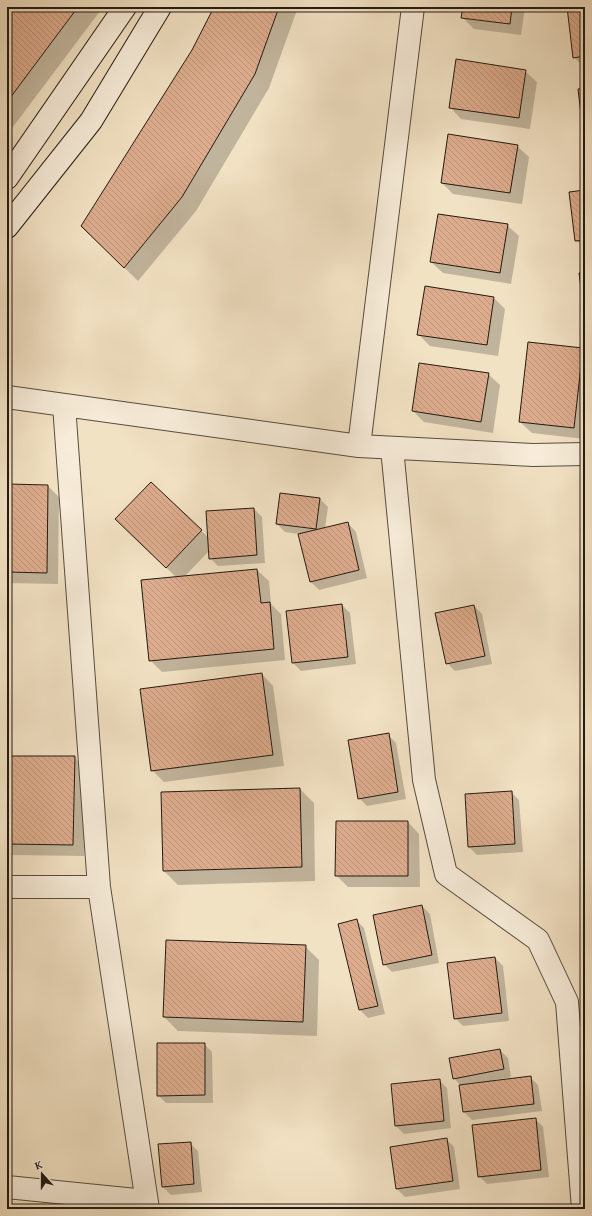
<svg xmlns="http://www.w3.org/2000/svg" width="592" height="1216" font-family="'Gentium Book Plus',serif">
<defs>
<pattern id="building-back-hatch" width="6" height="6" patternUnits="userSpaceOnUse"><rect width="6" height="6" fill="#ddac8d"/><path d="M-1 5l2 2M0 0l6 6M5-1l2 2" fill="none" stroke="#be9379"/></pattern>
</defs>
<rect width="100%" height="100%" fill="#f2e2c4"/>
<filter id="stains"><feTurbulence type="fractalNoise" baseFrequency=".005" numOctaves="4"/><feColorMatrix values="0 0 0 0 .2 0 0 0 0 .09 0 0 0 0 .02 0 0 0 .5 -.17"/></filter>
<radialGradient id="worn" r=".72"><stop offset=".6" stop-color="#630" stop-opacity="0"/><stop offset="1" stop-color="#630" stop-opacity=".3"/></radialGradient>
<!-- shadow -->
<path fill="#0003" d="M7,7H103L7,135Z
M216,7H298L269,88L196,211L138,281L82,226L193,50Z
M464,7H525L521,35L474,29L462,17Z
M568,7H585V69L574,57Z
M525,71L537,82L530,129L461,119L450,107Z
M517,146L529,157L522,204L453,194L442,183Z
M585,191V249L576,240Z
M507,225L519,236L511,284L443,273L431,262Z
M425,287L494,298L505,309L498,356L430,346L418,334Z
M582,349L585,352V439L532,433L520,422Z
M488,374L500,385L493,433L424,422L413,411Z
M151,483L209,538L254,509L262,517L265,563L218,566L210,558L209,551L184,577L257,570L269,581L271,604L281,614L285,660L162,672L150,660L177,578L130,533Z
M7,485L48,486L59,497L58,584L7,583Z
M320,499L328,507L325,529L348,523L356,532L367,578L319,590L311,582L299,534L285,532L277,524Z
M342,605L350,613L356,664L301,671L293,663Z
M474,606L482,614L492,664L455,671L447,663Z
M262,674L273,686L284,766L164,782L152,770Z
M388,735L396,743L406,799L367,806L359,798Z
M7,757H74L86,769L84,856L12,855L7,850Z
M300,789L314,803L315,881L178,885L164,871Z
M511,792L519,800L523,852L477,855L469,847Z
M408,822L419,834L420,887H348L336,875Z
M422,906L430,914L439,963L392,972L384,964Z
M356,920L364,928L385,1014L368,1018L360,1010L339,924Z
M167,941L305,946L319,960L317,1036L178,1031L164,1017Z
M495,958L503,966L509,1021L463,1026L455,1018Z
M204,1044L212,1052L213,1103H166L158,1095Z
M500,1050L508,1058L511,1077L494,1080V1082L530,1077L538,1085L542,1111L472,1120L464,1112L460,1085L454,1078Z
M439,1080L447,1088L451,1128L404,1134L396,1126Z
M535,1119L543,1127L549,1177L487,1184L479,1176Z
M446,1139L454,1147L460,1189L405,1197L397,1189L391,1148Z
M190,1143L198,1151L202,1192L171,1195L163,1187Z"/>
<!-- building -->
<path fill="url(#building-back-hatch)" stroke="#251a12" d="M7,7H78L7,102Z
M214,7H279L255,74L182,197L124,268L81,226L192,50Z
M463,7H512L510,24L461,18Z
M567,7H585V56L573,58Z
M456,59L526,70L519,118L449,108Z
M585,88V150L578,89Z
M448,134L518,145L510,193L441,183Z
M585,190V240L575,241L569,192Z
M438,214L508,224L500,273L430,262Z
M585,272V320L579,273Z
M425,286L494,297L487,345L417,335Z
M528,342L583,348L574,428L519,422Z
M419,363L489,373L481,422L412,411Z
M151,482L202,530L166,568L115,519Z
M7,484L48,485L47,573L7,572Z
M280,493L320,498L316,529L276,524Z
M254,508L257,555L209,559L206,511Z
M348,522L359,570L310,582L298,534Z
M257,569L261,603L270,602L274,649L149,661L141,580Z
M342,604L348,657L292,663L286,611Z
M474,605L485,656L446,664L435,613Z
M262,673L273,755L151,771L140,689Z
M389,733L398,792L358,799L348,740Z
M7,756H75L73,845L7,844Z
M300,788L302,867L163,871L161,792Z
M512,791L515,844L468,847L465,794Z
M336,821H408V876H335Z
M422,905L432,955L383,965L373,915Z
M357,919L378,1006L359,1010L338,924Z
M166,940L306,945L303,1022L163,1017Z
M495,957L502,1013L454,1019L447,963Z
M157,1043H205V1095L157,1096Z
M500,1049L504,1069L453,1079L449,1058Z
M531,1076L534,1104L463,1112L459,1085Z
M440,1079L444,1121L395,1126L391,1084Z
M536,1118L541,1170L478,1177L472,1125Z
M447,1138L453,1181L396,1189L390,1147Z
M191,1142L194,1184L162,1187L158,1144Z
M252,1205L253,1209H232Z"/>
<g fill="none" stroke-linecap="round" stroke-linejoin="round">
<defs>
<path id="minor" d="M7,397L359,446L533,455L585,454
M64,405L99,887L148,1209
M359,446L413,7
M392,448L424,780L446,874L538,940L567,1002L583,1209
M7,887H99
M7,1187L146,1201"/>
<path id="secondary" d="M7,178L125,7
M7,227L91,121L160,7"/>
</defs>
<!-- minor casing -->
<use href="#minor" stroke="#584c3e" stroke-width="24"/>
<!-- secondary casing -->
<use href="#secondary" stroke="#251a12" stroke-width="24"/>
<!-- minor -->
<use href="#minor" stroke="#f7ecd9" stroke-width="22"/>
<!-- secondary -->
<use href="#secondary" stroke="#f7ecd9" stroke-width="22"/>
</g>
<!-- margin -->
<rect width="592" height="1216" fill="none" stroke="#f2e2c4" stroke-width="24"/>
<rect x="8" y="8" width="576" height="1200" fill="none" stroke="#251a12" stroke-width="2"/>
<rect x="12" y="12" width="568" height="1192" fill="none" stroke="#251a12"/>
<!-- north arrow -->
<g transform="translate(42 1174) rotate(339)" stroke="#f7ecd9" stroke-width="3" paint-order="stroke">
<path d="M0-3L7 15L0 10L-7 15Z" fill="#251a12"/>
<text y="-6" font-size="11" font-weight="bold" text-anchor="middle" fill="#251a12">K</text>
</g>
<rect width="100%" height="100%" filter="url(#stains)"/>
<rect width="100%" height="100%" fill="url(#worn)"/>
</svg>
